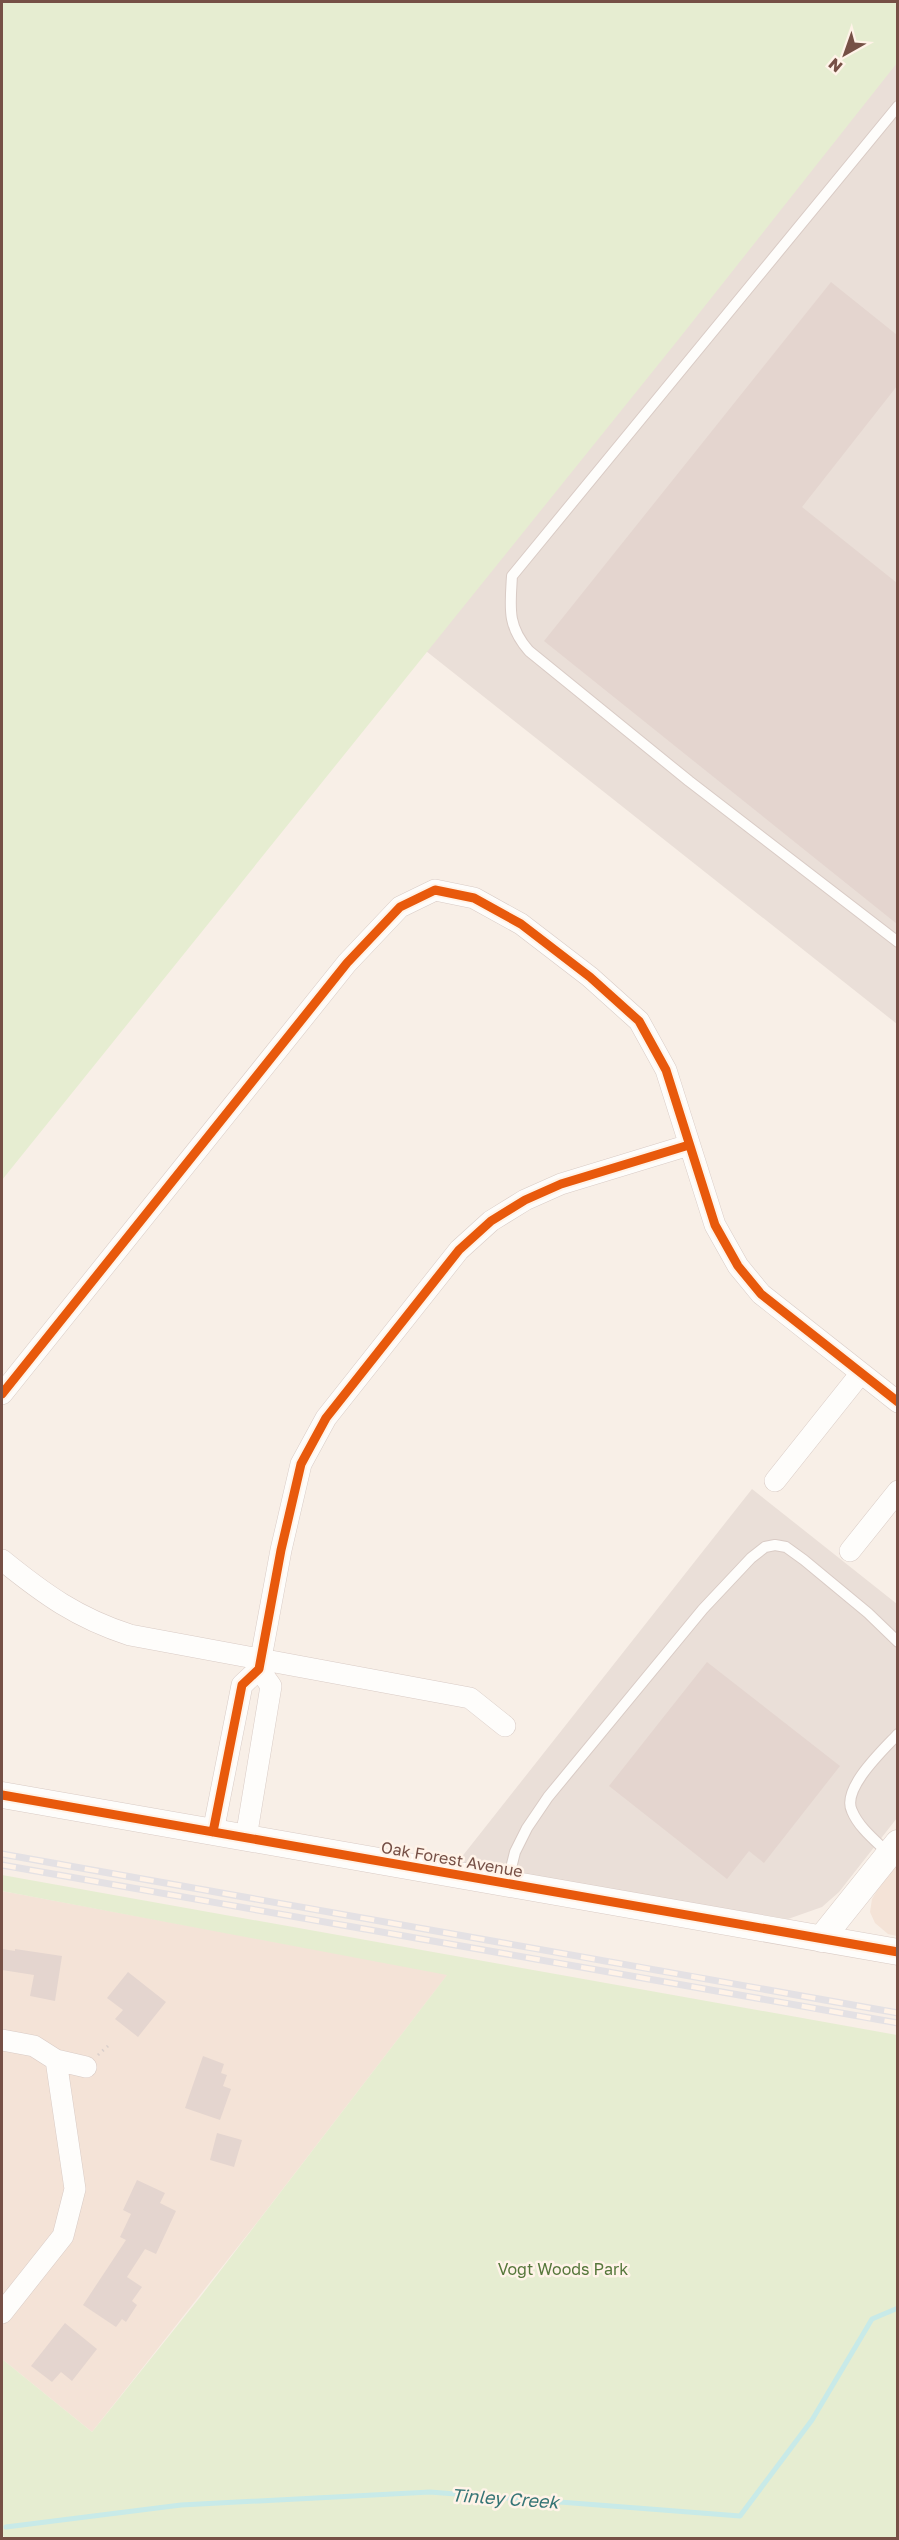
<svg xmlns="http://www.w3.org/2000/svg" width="899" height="2540" font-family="'Golos Text',sans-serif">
<rect width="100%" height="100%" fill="#f8efe7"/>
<!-- residential -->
<path fill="#f4e3d7" d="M897,1864V1936L888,1934L875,1923L870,1912L872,1899L879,1887Z
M2,1891L448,1974L259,2220L92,2432L2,2359Z"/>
<!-- industrial -->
<path fill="#eadfd8" d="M897,62V1024L426,651Z
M752,1489L897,1604V1818L839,1892L822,1907L788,1919L457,1863Z"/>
<!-- green -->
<path fill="#e6edd1" d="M2,2H898L897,63L678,340L2,1180Z
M2,1875L897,2035V2538H6L2,2535V2359L92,2432L201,2296L447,1975L2,1891Z"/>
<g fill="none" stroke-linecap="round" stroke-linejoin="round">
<!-- stream -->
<path stroke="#c8eae8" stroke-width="5" d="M6,2527L181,2505L430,2492L740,2516L812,2420L872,2319L898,2308"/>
</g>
<!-- building -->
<path fill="#e4d5cf" d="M831,282L897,335V386L802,507L897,583V924L544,641Z
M707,1662L840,1766L764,1863L749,1851L727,1879L609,1786Z
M2,1949L15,1951V1949L62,1956L55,2001L30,1996L34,1975L2,1970Z
M128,1972L166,2002L138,2037L115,2019L123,2010L107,1998Z
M203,2056L224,2064L221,2073L227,2075L223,2086L231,2089L220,2120L185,2108Z
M217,2133L242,2140L234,2167L210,2160Z
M137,2180L165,2193L160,2203L176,2211L156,2254L145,2249L127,2277L142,2287L132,2301L137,2305L126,2322L122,2319L116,2327L83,2305L126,2240L120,2237L131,2214L123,2210Z
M65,2323L97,2349L72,2381L61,2372L52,2382L31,2366Z"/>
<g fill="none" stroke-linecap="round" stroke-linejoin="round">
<defs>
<path id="service" d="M898,106L512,576C510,608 507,626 529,651L689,781L898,942
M889,1854C876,1841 859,1828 852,1811C841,1789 883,1750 898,1734
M507,1884L515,1852L527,1828L548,1797L703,1609L751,1558L765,1547L775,1545L786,1547L804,1560L868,1613L898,1642"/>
<path id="minor" d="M2,1394L347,963L400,907L435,890L474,898L521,924L590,977L639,1021L666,1070L715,1225L738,1266L761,1294L898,1402
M775,1481L861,1373
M850,1551L898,1491
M2,1560C44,1594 77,1618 130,1635L470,1698L505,1726
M213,1832L242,1685L259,1669L281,1550L301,1464L326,1418L459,1250L491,1221L525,1200L561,1184L689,1145
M246,1838L271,1686L259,1669
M2,2040L34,2046L56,2060L86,2067
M2,2313L63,2236L75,2189L56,2060"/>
<path id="tertiary" d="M2,1795L898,1952
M821,1939L898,1843"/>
</defs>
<!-- service casing -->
<use href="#service" stroke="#d9cbc5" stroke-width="12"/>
<!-- minor casing -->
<use href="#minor" stroke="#d9cbc5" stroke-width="22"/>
<!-- tertiary casing -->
<use href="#tertiary" stroke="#d9cbc5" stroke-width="27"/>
<!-- path -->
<path stroke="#dacfcb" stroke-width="3" stroke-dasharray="1.5 4.5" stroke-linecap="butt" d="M98,2055L108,2046"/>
<!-- service -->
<use href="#service" stroke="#fefdfb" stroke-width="10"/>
<!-- minor -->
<use href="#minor" stroke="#fefdfb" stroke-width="21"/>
<!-- tertiary -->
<use href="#tertiary" stroke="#fefdfb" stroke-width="26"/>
<defs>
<path id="rail" d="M2,1854L898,2013
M2,1865L898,2023"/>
</defs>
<!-- rail casing -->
<use href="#rail" stroke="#e4e1e4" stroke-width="7"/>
<!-- rail -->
<use href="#rail" stroke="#fff3e8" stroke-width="4.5" stroke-dasharray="14" stroke-linecap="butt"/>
<defs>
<path id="cycleway" d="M2,1394L347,963L400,907L435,890L474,898L521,924L590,977L639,1021L666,1070L715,1225L738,1266L761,1294L898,1402
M2,1795L898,1952
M213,1832L242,1685L259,1669L281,1550L301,1464L326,1418L459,1250L491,1221L525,1200L561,1184L689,1145"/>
</defs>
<!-- cycleway casing -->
<use href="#cycleway" stroke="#fff3e8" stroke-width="13"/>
<!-- cycleway -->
<use href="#cycleway" stroke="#e8590c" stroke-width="9"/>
</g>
<g text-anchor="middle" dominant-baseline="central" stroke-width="5" stroke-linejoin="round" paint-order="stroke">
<!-- street labels -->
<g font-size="16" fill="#765046" stroke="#fff3e8">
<text transform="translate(452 1859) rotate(10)">Oak Forest Avenue</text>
</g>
<!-- park labels -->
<g font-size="16" fill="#56773b" stroke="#fff3e8">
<text x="563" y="2269">Vogt Woods Park</text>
</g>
<!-- water labels -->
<g font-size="18" font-style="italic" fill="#367576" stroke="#fff3e8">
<text transform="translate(505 2498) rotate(4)">Tinley Creek</text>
</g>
</g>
<!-- border -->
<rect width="899" height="2540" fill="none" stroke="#765046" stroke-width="6"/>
<!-- north arrow -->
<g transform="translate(845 54) rotate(220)" stroke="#fff3e8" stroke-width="4.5" paint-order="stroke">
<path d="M0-4.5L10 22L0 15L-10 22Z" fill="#765046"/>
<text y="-9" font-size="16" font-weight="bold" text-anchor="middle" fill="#765046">N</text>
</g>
</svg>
